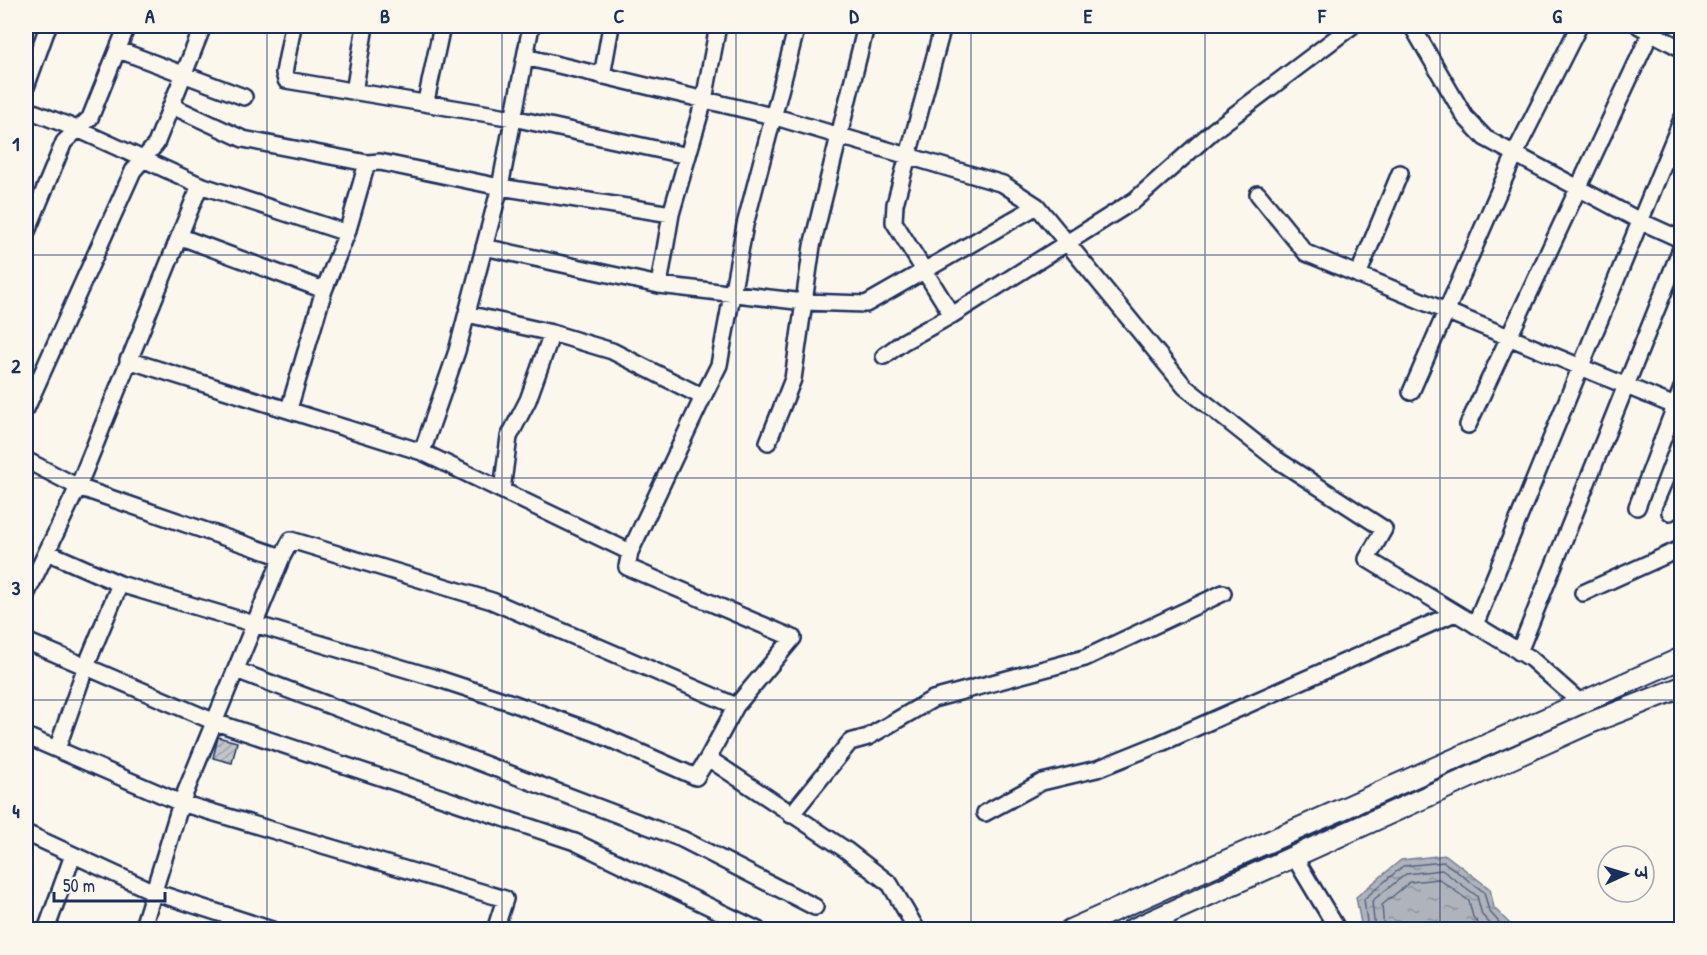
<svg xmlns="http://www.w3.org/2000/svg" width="1707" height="955" font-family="'Patrick Hand','Playpen Sans Deva',sans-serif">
<defs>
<pattern id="water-ripples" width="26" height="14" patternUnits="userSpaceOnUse" patternTransform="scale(1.5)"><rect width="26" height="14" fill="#afb3bb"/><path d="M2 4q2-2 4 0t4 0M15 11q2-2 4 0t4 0" fill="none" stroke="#8e929b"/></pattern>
<pattern id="building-hatch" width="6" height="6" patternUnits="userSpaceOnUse" patternTransform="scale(1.5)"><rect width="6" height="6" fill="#c3c5c9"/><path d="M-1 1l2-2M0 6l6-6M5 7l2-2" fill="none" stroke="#9ea0a6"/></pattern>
</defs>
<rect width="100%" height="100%" fill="#fbf7ec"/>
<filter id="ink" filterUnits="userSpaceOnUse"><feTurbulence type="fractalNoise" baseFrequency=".0167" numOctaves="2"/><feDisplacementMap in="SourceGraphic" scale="12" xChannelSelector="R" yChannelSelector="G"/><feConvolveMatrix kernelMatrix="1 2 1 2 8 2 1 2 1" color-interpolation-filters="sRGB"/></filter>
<g filter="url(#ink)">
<!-- water -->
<path fill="url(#water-ripples)" stroke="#747e96" stroke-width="1.5" d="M1446,855L1490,889L1494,908L1515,929H1362L1356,897L1401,860Z"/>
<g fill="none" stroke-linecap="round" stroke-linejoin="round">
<!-- shore -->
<path stroke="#566483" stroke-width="1.5" d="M1368,930L1364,899L1403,866L1444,862L1484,892L1489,911L1506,930
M1375,930L1372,901L1406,874L1442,870L1477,896L1482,915L1496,930
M1384,930L1382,905L1410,882L1439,879L1469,901L1473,917L1483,930"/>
</g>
<!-- building -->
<path fill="url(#building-hatch)" stroke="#1b2f5e" stroke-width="1.5" d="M218,737L237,742L232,763L213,758Z"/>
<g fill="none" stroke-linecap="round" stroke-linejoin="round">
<defs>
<path id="minor" d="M293,26L284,73L286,80L513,118L688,156
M943,26L895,204L894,222L952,315
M1412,26L1465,117L1485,138L1640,221L1682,240
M1639,26L1682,49
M119,50L244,97
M525,57L772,116L1003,184L1037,206L1185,387L1276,459L1384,529L1367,559L1530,658L1582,704
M602,76L611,26
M26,87L48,26
M354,92L365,26
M426,101L442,26
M172,106L243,139L367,163L380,162L500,187L671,214
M26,109L77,129L200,185L347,233
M1258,194L1306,253L1682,409
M26,234L64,142L90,118L127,26
M181,237L324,290
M484,247L659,285L804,302L866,304L1037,206
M1358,275L1400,173
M659,285L671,214L704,100L718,26
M467,314L552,333L612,351L703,397L719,365L745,225L797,26
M884,356L903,342L952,315L1135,200L1213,131L1352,26
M128,360L422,452L630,552
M1411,392L1519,145L1579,26
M703,397L630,552L627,567L793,638L736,706L708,758L846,850L890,884L917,930
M26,409L133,171L156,144L203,26
M289,409L324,290L347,233L367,163
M1468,425L1651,32
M768,442L793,379L812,246L866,26
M422,452L457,351L500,187L531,26
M26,460L78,487L282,557L181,803L142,930
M502,490L509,437L528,400L552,333
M1637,507L1682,388
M1670,512L1682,484
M47,552L120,584L439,679L512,703L596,733L696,777L708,758
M282,557L291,540L492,601L736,706
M1583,593L1682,548
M26,595L78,487L200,185
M1475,625L1682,119
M26,641L215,722L575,842L758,930
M1519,652L1682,246
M236,670L682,839L815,907
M26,736L181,803L505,899L495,930
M57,749L86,666L120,584
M985,813L1042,782L1097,769L1159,744L1455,613
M791,815L850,742L868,737L933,699L1085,658L1223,593
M26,833L154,892L272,930
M1293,855L1338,930
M46,930L73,855"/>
<path id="major" d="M1070,930L1682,658
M1131,930L1590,723L1682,687"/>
</defs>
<!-- minor casing -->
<use href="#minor" stroke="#1b2f5e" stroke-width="20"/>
<!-- major casing -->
<use href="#major" stroke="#1b2f5e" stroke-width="24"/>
<!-- minor -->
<use href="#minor" stroke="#fbf7ec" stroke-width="15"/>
<!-- major -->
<use href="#major" stroke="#fbf7ec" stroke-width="20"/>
</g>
</g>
<!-- grid -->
<path fill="none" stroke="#1b2f5e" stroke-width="1.5" stroke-opacity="0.55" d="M267,26V930M502,26V930M736,26V930M971,26V930M1205,26V930M1440,26V930M26,255H1682M26,478H1682M26,700H1682"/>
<!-- margin -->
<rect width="1707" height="955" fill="none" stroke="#fbf7ec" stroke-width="66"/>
<!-- north arrow -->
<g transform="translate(1626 874) rotate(86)"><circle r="28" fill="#fbf7ec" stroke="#a1a7b3" stroke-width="1.5"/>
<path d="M0-4.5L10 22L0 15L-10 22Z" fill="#1b2f5e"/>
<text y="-9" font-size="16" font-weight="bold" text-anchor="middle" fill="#1b2f5e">उ</text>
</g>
<!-- scale -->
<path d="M54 892v9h111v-9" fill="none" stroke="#1b2f5e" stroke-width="3"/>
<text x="63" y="892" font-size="18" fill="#1b2f5e" stroke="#fbf7ec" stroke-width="4.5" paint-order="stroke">50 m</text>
<rect x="33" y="33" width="1641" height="889" fill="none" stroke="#1b2f5e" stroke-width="2"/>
<g font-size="20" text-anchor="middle" font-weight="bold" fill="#1b2f5e">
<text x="150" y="23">A</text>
<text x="385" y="23">B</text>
<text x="619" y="23">C</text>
<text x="854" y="23">D</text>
<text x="1088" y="23">E</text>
<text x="1322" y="23">F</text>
<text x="1557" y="23">G</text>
<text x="16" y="151">1</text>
<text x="16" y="373">2</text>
<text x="16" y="595">3</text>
<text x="16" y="818">4</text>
</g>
</svg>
